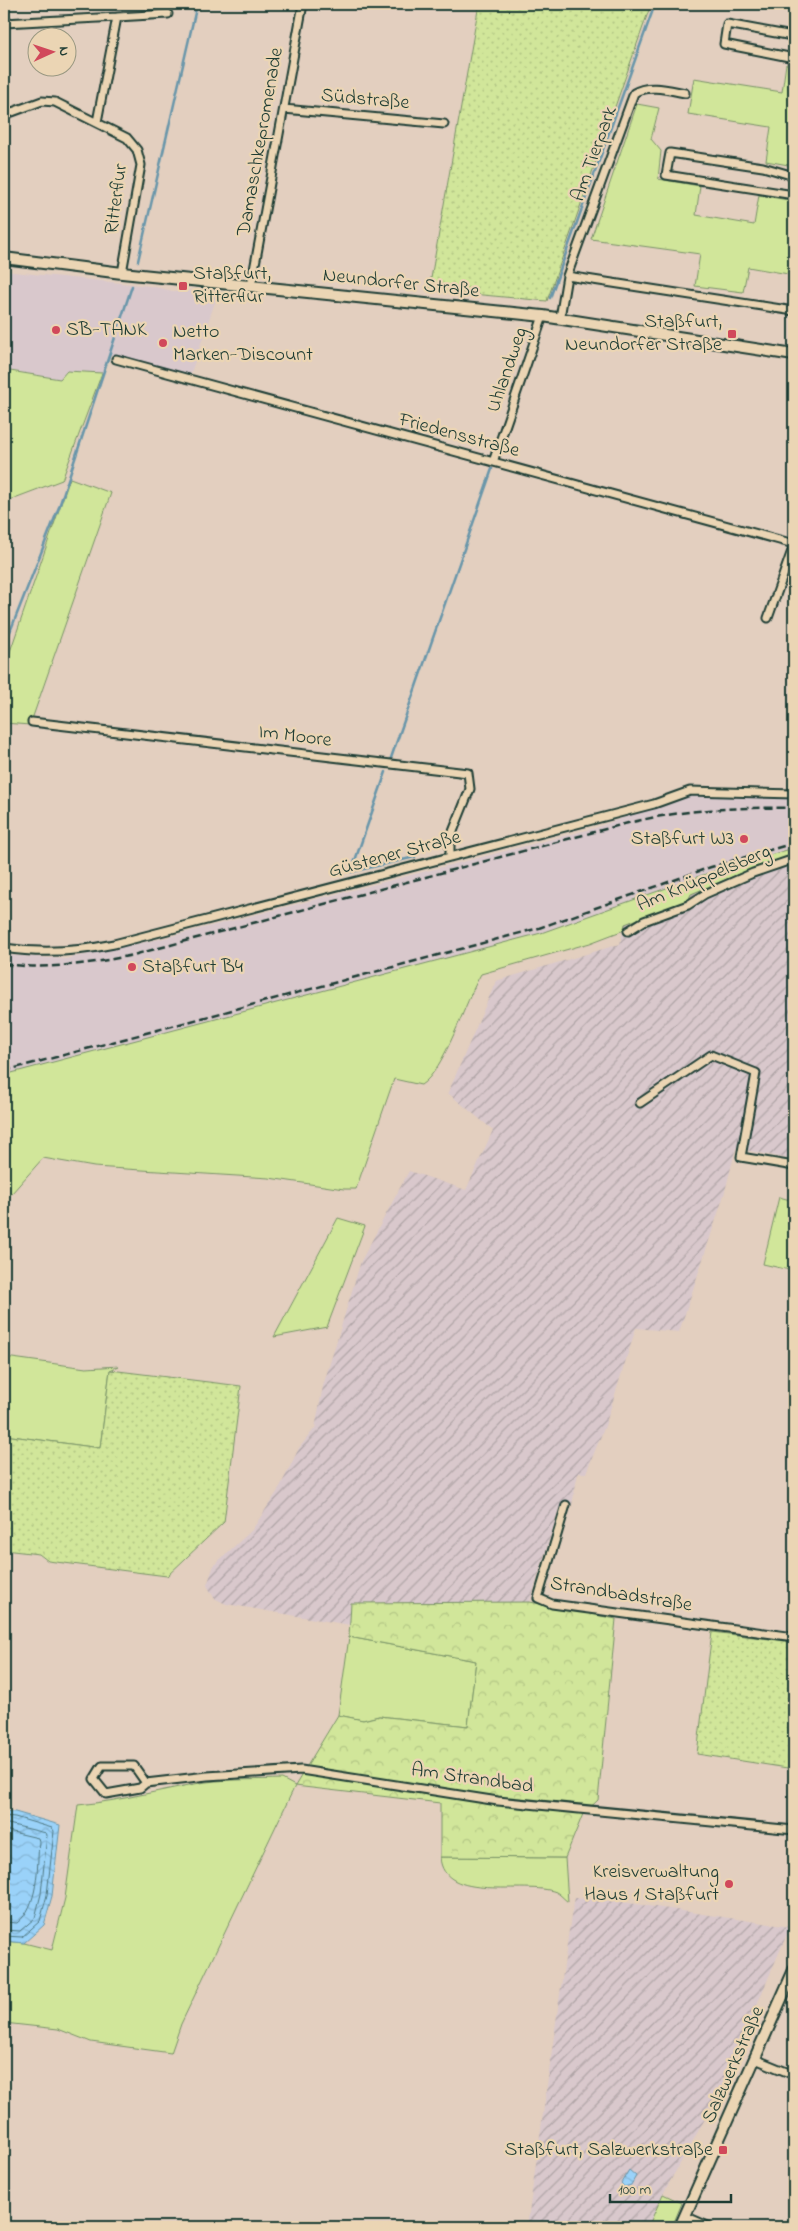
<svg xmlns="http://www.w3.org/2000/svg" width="798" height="2231" font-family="'Indie Flower',sans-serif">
<defs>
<pattern id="industrial-furrows" width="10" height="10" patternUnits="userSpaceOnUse" patternTransform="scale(1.25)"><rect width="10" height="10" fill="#d9c8cc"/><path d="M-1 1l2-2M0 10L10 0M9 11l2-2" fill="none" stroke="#afa4a6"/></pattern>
<pattern id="forest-crowns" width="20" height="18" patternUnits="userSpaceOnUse" patternTransform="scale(1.25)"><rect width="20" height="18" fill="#d1e69a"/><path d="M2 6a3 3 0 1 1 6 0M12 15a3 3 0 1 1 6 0" fill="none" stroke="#b3c685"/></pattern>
<pattern id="garden-dots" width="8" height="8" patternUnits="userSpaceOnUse" patternTransform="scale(1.25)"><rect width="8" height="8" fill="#d1e69a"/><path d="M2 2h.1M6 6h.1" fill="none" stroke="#b3c685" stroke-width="1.8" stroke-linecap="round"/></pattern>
<pattern id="water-waves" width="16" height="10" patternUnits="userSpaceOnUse" patternTransform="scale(1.25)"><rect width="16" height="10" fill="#9ad2f9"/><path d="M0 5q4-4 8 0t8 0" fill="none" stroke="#84b5d6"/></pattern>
</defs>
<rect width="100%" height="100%" fill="#e3cfbf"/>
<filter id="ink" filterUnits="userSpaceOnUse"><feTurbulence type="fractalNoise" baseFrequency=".02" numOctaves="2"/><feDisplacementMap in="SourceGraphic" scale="10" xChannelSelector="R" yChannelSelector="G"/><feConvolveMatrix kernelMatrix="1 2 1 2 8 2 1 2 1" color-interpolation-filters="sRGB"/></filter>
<g filter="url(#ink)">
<!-- built -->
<path fill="#d9c8cc" d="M4,271L150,286L173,291H193L217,296L190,376L108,354L102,373L67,371L60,379L4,370Z
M688,794L794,799V848L753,859L541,933L4,1077V955L65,959L160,939L595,828Z"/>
<!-- industrial -->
<path fill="url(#industrial-furrows)" d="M794,855V1160L736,1148L724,1195L679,1332L636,1328L605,1426L586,1473H578L572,1505L559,1508L530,1602L351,1603L350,1625L226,1604L214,1598L207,1585L214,1565L252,1530L279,1489L299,1448L315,1428L323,1386L361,1261L409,1171L466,1190L493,1130L448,1093L496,981L620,944L625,924L672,906L687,903L691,894L751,869Z
M575,1898L622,1902L790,1927L719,2094L663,2194L648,2227H527L571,1916Z"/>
<!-- green -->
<path fill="#d1e69a" stroke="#789267" d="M786,64L794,66V166L766,161L771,127L688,114L694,78L782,92Z
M637,104L659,108L651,139L661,151L658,179L700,186L696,215L754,225L759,195L794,201V275L748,267L743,292L695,286L700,254L591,239Z
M4,370L60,379L67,371L102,373L62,480L4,502Z
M70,478L111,493L30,725L4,723V669Z
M794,848V855L751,869L691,894L687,903L672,906L625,924L624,930L590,943L481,974C465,1001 445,1070 421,1085L394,1079L356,1189H344L269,1178L94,1167L43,1158L4,1202V1075L541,933L714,871Z
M779,1197L794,1201V1271L763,1264Z
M338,1218L365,1226L327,1327L274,1337Z
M5,1357L86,1368L119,1366L110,1370L100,1448L4,1435Z
M349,1637L476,1661L468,1726L379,1716L363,1720L338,1715Z
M282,1779L295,1786L181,2024L171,2053L91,2042L58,2029L4,2023V1941L24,1943L52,1950L65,1898L78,1805C121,1801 163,1789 206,1782C231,1779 257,1780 282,1779Z
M440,1857L565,1858L568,1902C564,1899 560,1894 556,1892C525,1880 443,1904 440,1857Z
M663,2194L682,2203L672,2227H648Z"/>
<!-- forest -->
<path fill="url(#forest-crowns)" stroke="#789267" d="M530,1602L616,1619L598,1800L583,1814L565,1858L440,1857V1803L295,1786L338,1715L363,1720L379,1716L468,1726L476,1661L349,1637L351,1603Z"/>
<!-- garden -->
<path fill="url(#garden-dots)" stroke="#789267" d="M479,4H651L547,301L429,290Z
M110,1370L241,1386L224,1522L167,1576L48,1561L39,1554L4,1550V1435L100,1448Z
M712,1632L794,1642V1769L697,1754Z"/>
<!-- water -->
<path fill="url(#water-waves)" stroke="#6996aa" d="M4,1811L15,1812L60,1825L52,1896L44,1925L24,1943L4,1941Z
M629,2170L636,2176L631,2185L624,2187L621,2183Z"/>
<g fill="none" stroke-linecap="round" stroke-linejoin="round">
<!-- shore -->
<path stroke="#507983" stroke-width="1" d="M4,1816L15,1817L52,1828L54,1831L47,1895L40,1921L22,1937L4,1936
M4,1823L46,1833L47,1835L41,1894L35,1918L20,1931L4,1930
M4,1830L38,1838L39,1841C37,1867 39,1906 17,1923L4,1922"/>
<!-- stream -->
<path stroke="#6996aa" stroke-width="2.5" d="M138,261L197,4
M550,298L655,4
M4,647L59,507L132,286
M391,758L492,469
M386,772L351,872L415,857"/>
<defs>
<path id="minor" d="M4,23L117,17
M794,38L787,35L727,24L724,44L794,58
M685,93C669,90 648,84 634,93L567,276L794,311
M284,109L444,124
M4,115L42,101L55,102L127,138L137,150L141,165L122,273
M97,122L117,17L168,14
M794,176L763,167L670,153L666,175L794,195
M251,286L303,4
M560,318L567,276
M116,359L794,544
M493,462L543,316
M768,618L794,545
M32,722L468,773L470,789L450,839V857
M628,931L644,921L688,905L705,894L753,873L794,859
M4,948C42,954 76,952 114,944L654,804L690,791L794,794
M640,1103L711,1055L756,1073L741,1157L794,1166
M566,1505L538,1598L552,1604L794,1637
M146,1783L134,1766H102L94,1779L106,1794L140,1788L146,1783L207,1776L301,1770L498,1801L794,1830
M755,2059L794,2075
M685,2216L710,2227"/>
<path id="secondary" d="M4,258L122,273L543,316L794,355
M680,2227L794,1970"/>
</defs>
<!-- minor casing -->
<use href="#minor" stroke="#1f3d34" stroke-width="11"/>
<!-- secondary casing -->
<use href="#secondary" stroke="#1f3d34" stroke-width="14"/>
<!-- minor -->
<use href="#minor" stroke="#ebd5b4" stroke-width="7"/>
<!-- secondary -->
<use href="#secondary" stroke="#ebd5b4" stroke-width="10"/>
<!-- rail -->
<path stroke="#1f3d34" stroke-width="2.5" stroke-dasharray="8 4" stroke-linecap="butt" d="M4,964C47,970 91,964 133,955L628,823C686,809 735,807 794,808
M4,1071L539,928L711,867L794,843"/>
</g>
</g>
<!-- markers -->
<g fill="#d1495b" stroke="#ebd5b4" stroke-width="2">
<rect x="178" y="281" width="10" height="10" rx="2.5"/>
<circle cx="56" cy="330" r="5"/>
<rect x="727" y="329" width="10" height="10" rx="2.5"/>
<circle cx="163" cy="343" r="5"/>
<circle cx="744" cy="839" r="5"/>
<circle cx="132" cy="967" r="5"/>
<circle cx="729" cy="1884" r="5"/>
<rect x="718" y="2145" width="10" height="10" rx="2.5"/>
</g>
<g text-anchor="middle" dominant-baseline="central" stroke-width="4.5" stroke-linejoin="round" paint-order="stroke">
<!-- street labels -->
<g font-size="20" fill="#1f3d34" stroke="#ebd5b4">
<text transform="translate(365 100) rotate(5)">Südstraße</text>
<text transform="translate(261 142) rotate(-80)">Damaschkepromenade</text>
<text transform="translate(595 154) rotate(-70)">Am Tierpark</text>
<text transform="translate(117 199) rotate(-82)">Ritterflur</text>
<text transform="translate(401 284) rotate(6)">Neundorfer Straße</text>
<text transform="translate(508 370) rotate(-71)">Uhlandweg</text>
<text transform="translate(459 436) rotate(15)">Friedensstraße</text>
<text transform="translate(295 737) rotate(7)">Im Moore</text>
<text transform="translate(395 855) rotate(-15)">Güstener Straße</text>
<text transform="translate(704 879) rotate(-23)">Am Knüppelsberg</text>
<text transform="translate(621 1595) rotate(9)">Strandbadstraße</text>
<text transform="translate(472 1779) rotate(8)">Am Strandbad</text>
<text transform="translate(734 2065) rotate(-66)">Salzwerkstraße</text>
</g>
<!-- poi labels -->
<g font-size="20" fill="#1f3d34" stroke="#ebd5b4" text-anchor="start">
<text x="193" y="274">Staßfurt,<tspan x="193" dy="23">Ritterflur</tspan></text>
<text x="722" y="322" text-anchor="end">Staßfurt,<tspan x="722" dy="23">Neundorfer Straße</tspan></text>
<text x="66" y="330">SB-TANK</text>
<text x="173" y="332">Netto<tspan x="173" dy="23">Marken-Discount</tspan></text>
<text x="734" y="839" text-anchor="end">Staßfurt W3</text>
<text x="142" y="967">Staßfurt B4</text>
<text x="719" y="1872" text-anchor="end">Kreisverwaltung<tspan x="719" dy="23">Haus 1 Staßfurt</tspan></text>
<text x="713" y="2150" text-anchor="end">Staßfurt, Salzwerkstraße</text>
</g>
</g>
<!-- margin -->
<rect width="798" height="2231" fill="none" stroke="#ebd5b4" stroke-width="20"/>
<rect x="10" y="10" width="778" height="2211" fill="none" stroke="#1f3d34" stroke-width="2" filter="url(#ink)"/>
<!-- north arrow -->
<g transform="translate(52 52) rotate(87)"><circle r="24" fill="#ebd5b4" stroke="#999881"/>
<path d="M0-4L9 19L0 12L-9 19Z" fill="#d1495b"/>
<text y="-8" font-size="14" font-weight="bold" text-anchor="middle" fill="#1f3d34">N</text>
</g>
<!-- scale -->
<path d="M610 2194v8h121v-8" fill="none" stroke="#1f3d34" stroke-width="2.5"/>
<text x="618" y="2194" font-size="15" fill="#1f3d34" stroke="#ebd5b4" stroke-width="4" paint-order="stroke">100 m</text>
</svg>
